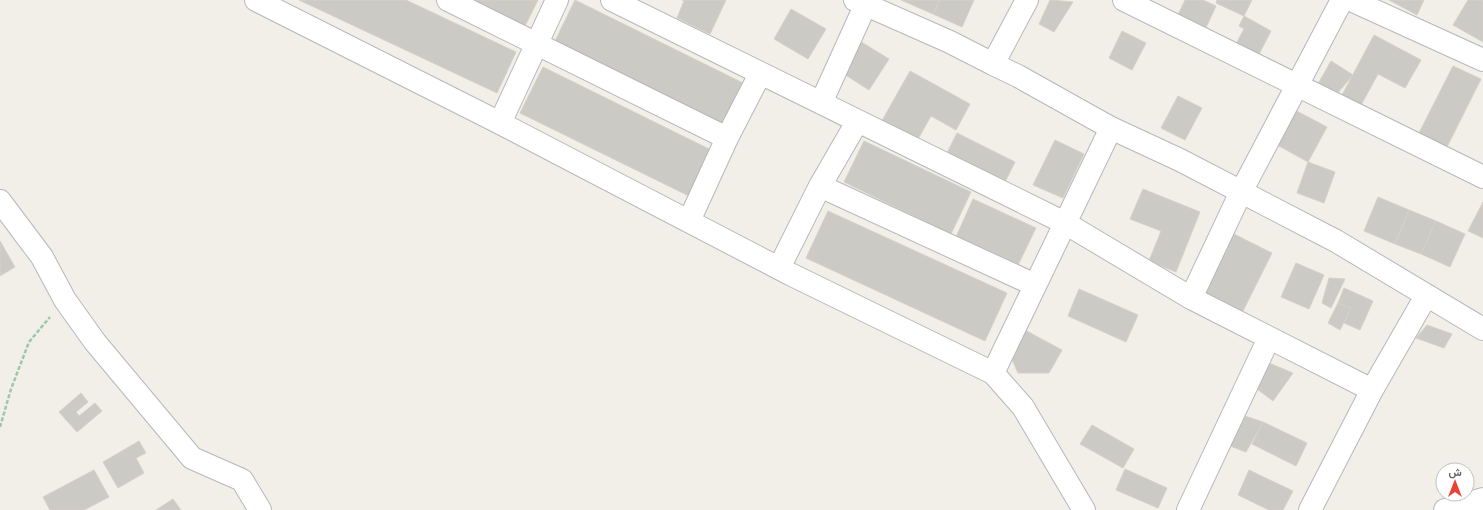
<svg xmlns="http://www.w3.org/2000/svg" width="1483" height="510" font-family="Overpass,Vazirmatn,sans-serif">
<rect width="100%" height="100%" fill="#f1efe8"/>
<!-- building -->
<path fill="#cccac5" stroke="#d6d1c6" d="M299,0H406L516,52L497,93Z
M474,0H538L525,26Z
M575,0L743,83L722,126L554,43Z
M682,0H726L710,34L677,18L684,1Z
M901,0H940L933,14Z
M940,0H974L962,27L933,14Z
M1050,0L1073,2L1054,32L1039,24Z
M1185,0H1203L1216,6L1204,32L1176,19Z
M1217,0H1252L1244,16L1216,3Z
M1389,0H1424L1417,15Z
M1468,0H1483V42L1453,25Z
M791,9L826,29L808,59L774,39Z
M1244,16L1271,31L1258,56L1236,44L1244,29L1239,26Z
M1122,31L1146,43L1132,70L1109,58Z
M1374,35L1421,60L1405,88L1378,74L1360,107L1341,97Z
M858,40L889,59L869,90L838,70Z
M1331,61L1353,75L1335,96L1318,84Z
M1453,66L1481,79L1447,147L1419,133Z
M543,67L713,151L691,197L520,113Z
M910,71L970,104L956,130L931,116L914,146L879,126Z
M1178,96L1202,108L1185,140L1161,128Z
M1289,107L1327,127L1308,162L1270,141Z
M957,133L1015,162L1005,182L947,153Z
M1055,140L1084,154L1063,198L1033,185Z
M864,141L971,192L951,234L844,182Z
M1308,162L1335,172L1324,203L1297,193Z
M1143,189L1200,212L1176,272L1149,261L1161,231L1130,219Z
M1378,197L1409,210L1395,244L1364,231Z
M973,199L1036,228L1018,265L956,237Z
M1483,202V238L1468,231Z
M1409,210L1436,221L1421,254L1395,244Z
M828,211L1007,293L985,341L806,258Z
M1436,221L1465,234L1450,267L1421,254Z
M1230,232L1272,253L1242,313L1200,292Z
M0,241L15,267L0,276Z
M1296,263L1324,275L1309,309L1281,297Z
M1329,278L1345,279L1331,308L1322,303Z
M1344,288L1373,301L1360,330L1344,323L1351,308L1338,303Z
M1079,289L1138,315L1126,342L1068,316Z
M1338,303L1351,308L1340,330L1328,323Z
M1427,325L1452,334L1444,348L1416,338Z
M1023,329L1062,350L1049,373H1018L1010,355Z
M1269,363L1293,373L1273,401L1253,386Z
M81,393L88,402L76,412L79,416L95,403L102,411L77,432L59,412Z
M1242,415L1263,422L1246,452L1230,446Z
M1263,422L1307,443L1296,466L1252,444Z
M1092,425L1134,449L1123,468L1080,444Z
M139,441L146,453L136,458L144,473L118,488L103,462Z
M1125,469L1167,488L1158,508L1116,490Z
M94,470L109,497L84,510H50L43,497Z
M1249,470L1293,491L1283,510H1269L1238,495Z
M173,499L181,510H156Z"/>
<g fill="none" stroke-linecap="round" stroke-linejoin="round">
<defs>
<path id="minor" d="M256,0L500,123L557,0
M448,0L727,138
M612,0L1065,223L1191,298L1372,390
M855,0L950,42L993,64L1027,0
M1124,0L1483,177
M1351,0L1483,60
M821,103L865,6
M500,123L790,274L993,373L1111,128L1018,76L993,64
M1111,128L1180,160L1336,241L1483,329
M820,186L1035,285
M0,201L42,257L65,300L95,342L192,458L242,480L260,510
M689,221L727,138L760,74
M779,268L820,186L857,122
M1191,298L1241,192L1342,0
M993,373L1023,407L1084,510
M1188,510L1269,338
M1310,510L1372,390L1426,296
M1445,510L1483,499"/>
</defs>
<!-- minor casing -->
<use href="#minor" stroke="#b5b8bc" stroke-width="24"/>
<!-- path -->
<path stroke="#9cc7a9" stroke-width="2.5" stroke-dasharray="4 2" stroke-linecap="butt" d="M0,427L11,389L29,342L50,317"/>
<!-- minor -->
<use href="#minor" stroke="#fff" stroke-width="22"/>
</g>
<!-- north arrow -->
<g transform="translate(1455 482)"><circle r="19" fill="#ffffff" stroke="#bfc1c3"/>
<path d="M0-3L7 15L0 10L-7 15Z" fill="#ea4335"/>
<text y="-6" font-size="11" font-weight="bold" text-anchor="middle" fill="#5f6368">ش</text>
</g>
</svg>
